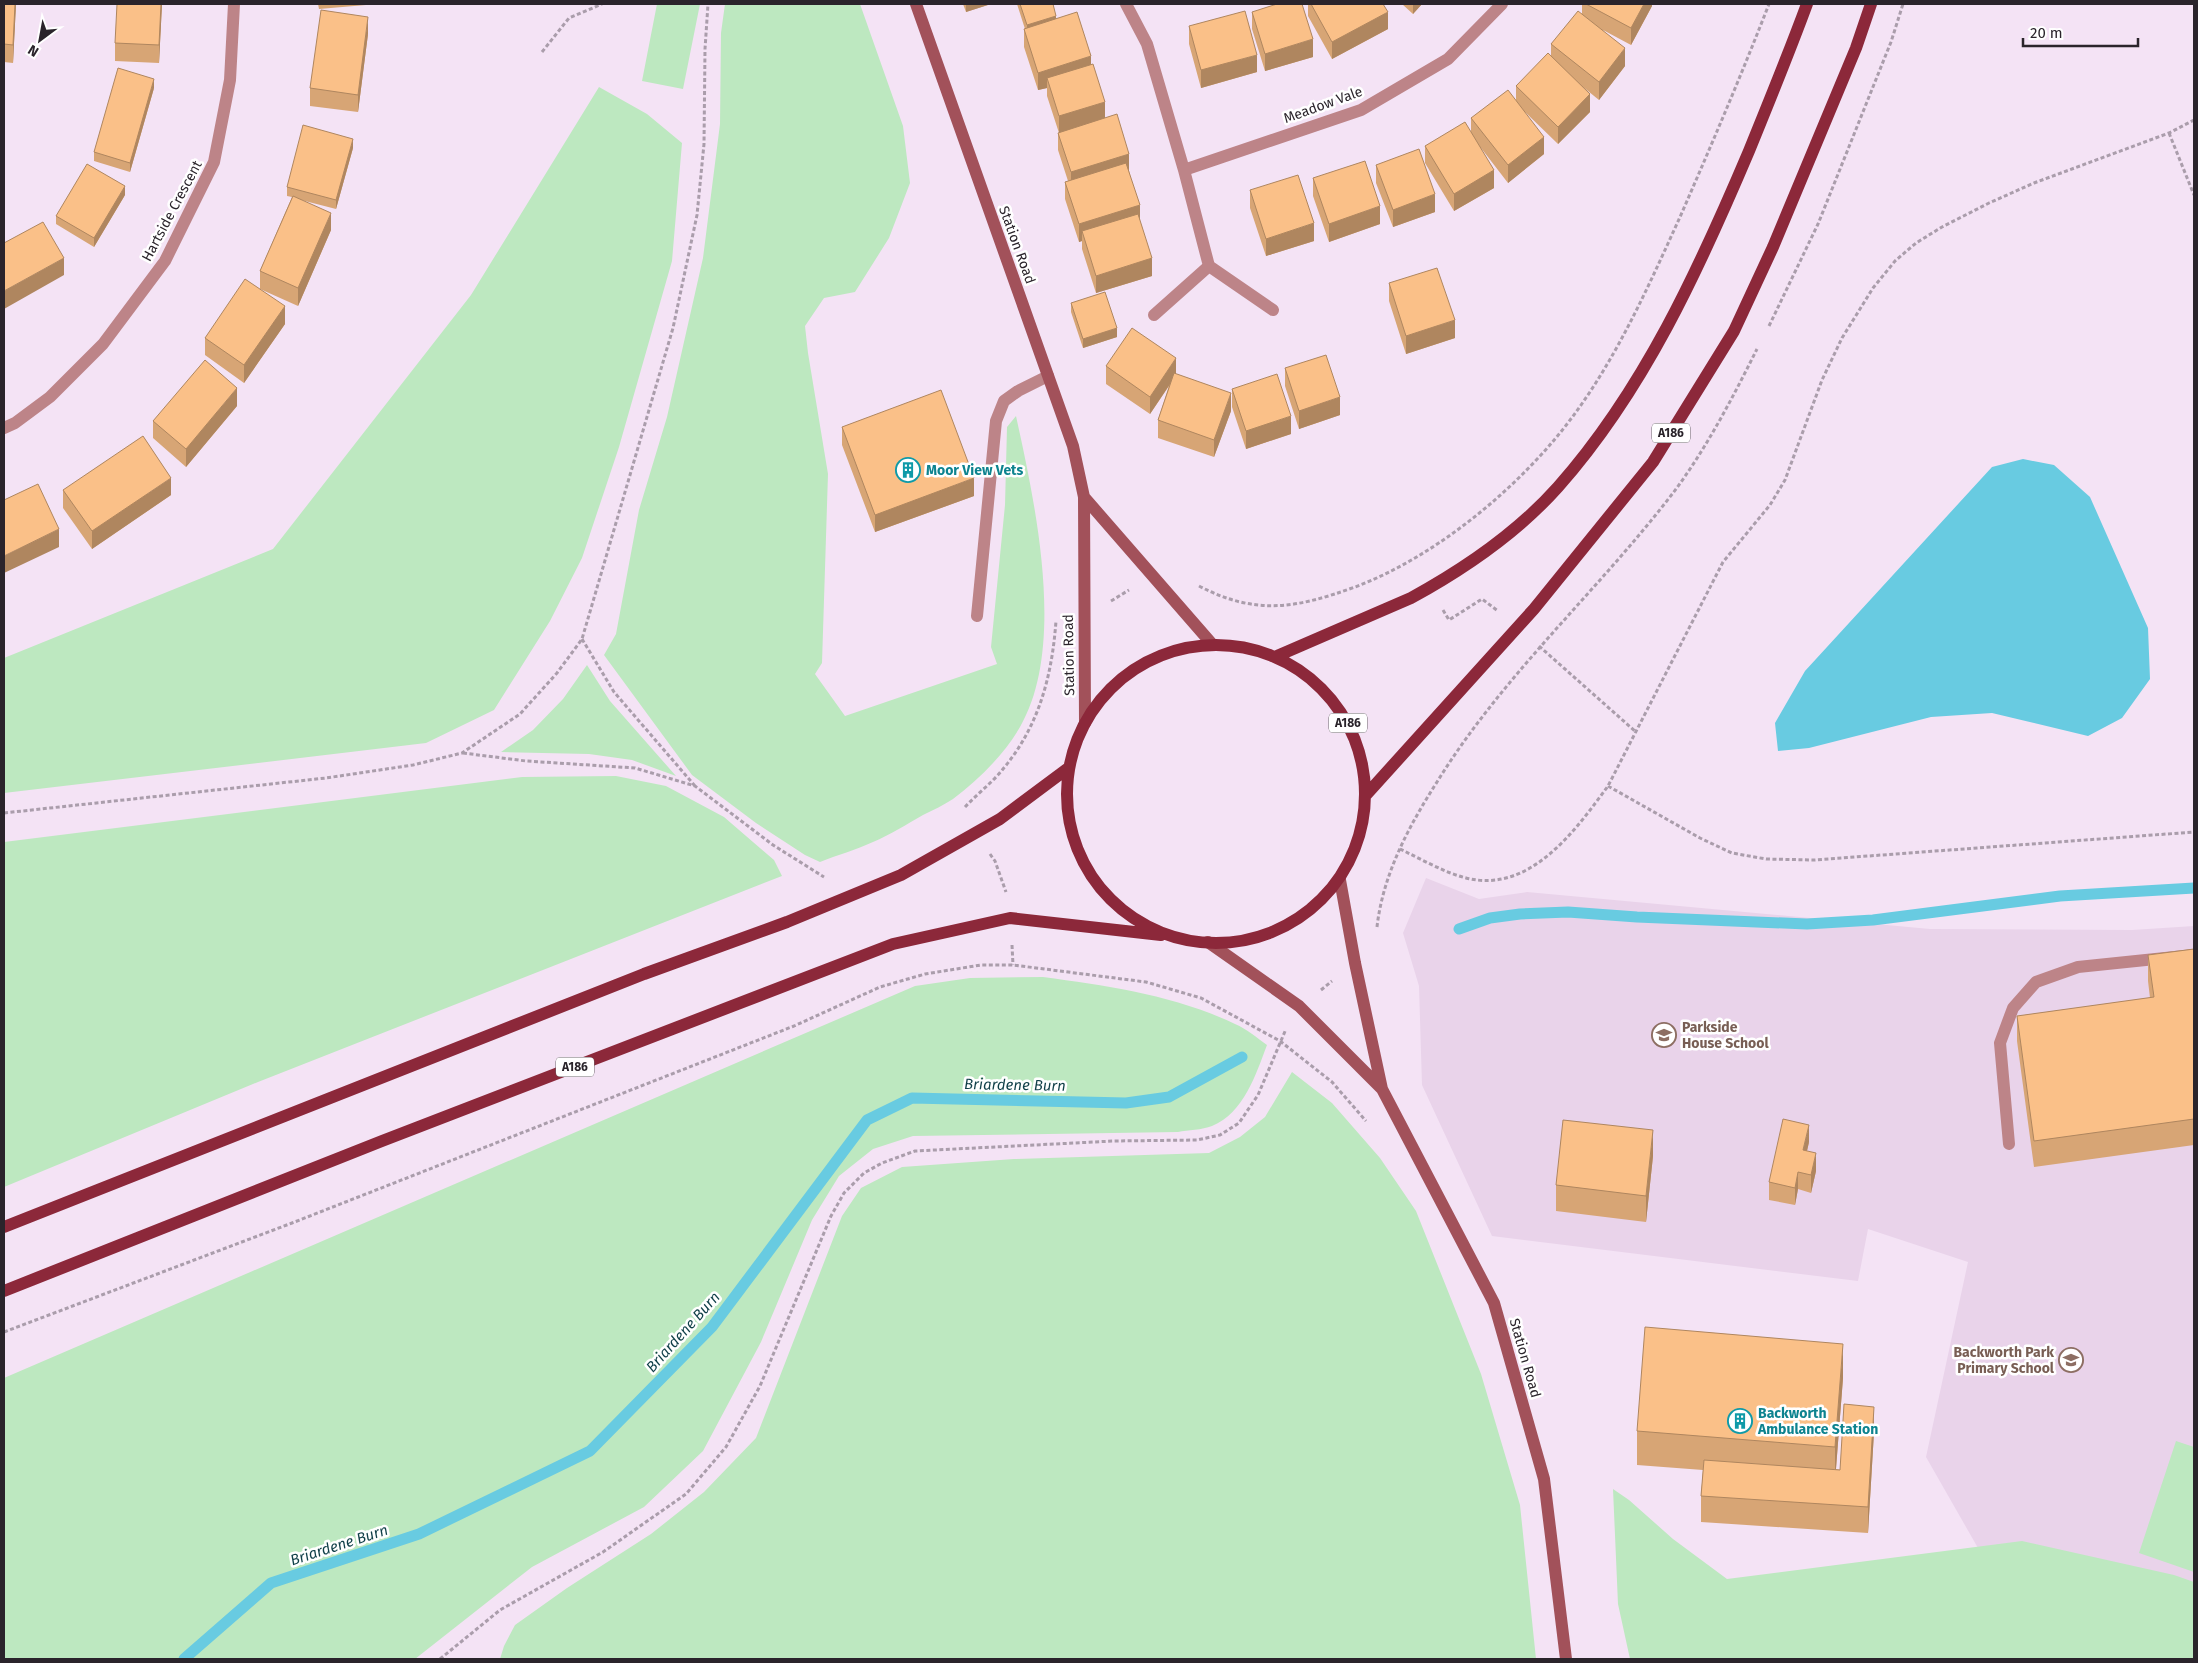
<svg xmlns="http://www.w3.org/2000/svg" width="2198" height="1663" font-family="'Fira Sans',sans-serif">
<rect width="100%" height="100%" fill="#f4e3f5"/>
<!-- built -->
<path fill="#e9d3ea" d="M1426,878L1479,899L1527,892L1930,929L2132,930L2194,926V1632L1978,1548L1926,1457L1968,1262L1868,1229L1858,1281L1492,1236L1422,1085L1419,986L1403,933Z"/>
<!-- green -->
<path fill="#bde8c0" d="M657,4H700L683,89L642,81Z
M725,4H860L903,126L910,183L889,238L855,292L824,298L805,326L808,353L828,474L822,663L815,674L845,716L997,664L991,647L1005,505L1007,427L1016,416C1035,503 1067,646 1020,727C1004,755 978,780 953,799C944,805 933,810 923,815C907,824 890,835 873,842C856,850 837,855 820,862L805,855L756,823L692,775L604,655L616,634L639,510L667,417L703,258L720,124L721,33Z
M599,87L647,114L682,143L672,261L619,447L582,558L550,621L494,710L426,743L4,793V658L273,549L471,295Z
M587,665L610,701L676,776L632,760L589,754L501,752L533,730L563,699Z
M616,776L666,786L724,817L774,860L782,876L258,1082L4,1187V842L522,777Z
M1043,977C1109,986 1174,995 1235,1024C1247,1029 1257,1038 1267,1045C1256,1074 1244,1113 1212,1126C1202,1130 1188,1130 1178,1132L913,1136L873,1149L839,1176L812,1220L761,1342L703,1451L644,1507L532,1567L415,1659H4V1378L915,986L970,978Z
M1292,1072L1332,1103L1380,1158L1416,1211L1481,1374L1520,1505L1536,1659H500L504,1646L515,1625L567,1588L651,1534L704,1492L756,1438L842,1216L861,1188L902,1167L1014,1159L1209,1153L1240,1137L1265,1117Z
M2176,1441L2194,1447V1572L2139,1553Z
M1613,1489L1629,1500L1673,1539L1727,1579L2022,1541L2174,1575L2194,1582V1659H1630L1618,1604Z"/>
<!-- water -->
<path fill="#68cbe1" d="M2023,459L2054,465L2090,497L2148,628L2150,679L2122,718L2088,736L1992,713L1931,717L1809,748L1778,751L1775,723L1805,671L1992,467Z"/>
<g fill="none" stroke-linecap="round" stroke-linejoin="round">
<!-- stream -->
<path stroke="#68cbe1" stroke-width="11" d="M1459,929L1490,918L1520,914L1568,912L1637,917L1807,924L1873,920L2060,896L2194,888
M184,1659L271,1583L419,1534L590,1451L712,1327L867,1120L912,1098L1126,1103L1169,1097L1242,1057"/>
<!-- path -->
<path stroke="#aa9dab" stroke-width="3" stroke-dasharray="4 2.5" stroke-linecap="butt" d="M542,52L569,18L602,4
M2169,133L2194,195
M1769,326L1818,224L1891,42L1903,4
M1199,586C1256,616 1297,608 1355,587C1438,556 1525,483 1576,412C1619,353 1650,283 1680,217C1711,146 1741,76 1769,4
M1111,601L1129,590
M1443,610L1449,620L1482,599L1498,611
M582,639L614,692L695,786
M1539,646L1636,732
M463,753L526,761L635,768L695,786L773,845L824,877
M1608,786L1700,838L1732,853L1766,859L1814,860L2194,832
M965,807C977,794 992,783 1003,769C1039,726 1052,676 1056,621
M4,813L326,778L413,765L462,753L520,714L557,673L582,639L673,328L697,215L704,144L705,49L708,4
M1400,849C1421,859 1443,872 1466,878C1530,894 1575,831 1608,786L1723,562L1770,505L1785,480L1822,380L1842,338L1873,288L1895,261L1916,243L1942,227L1989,203L2034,183L2169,133L2194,120
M990,854L995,861L1006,892
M1377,927C1383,874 1409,826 1437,782C1503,675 1597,592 1673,493C1706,449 1732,399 1757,349
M1012,945L1013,965
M1321,990L1332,981
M4,1332L292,1223L794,1026L880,987L925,974L981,965H1013L1146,982L1201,998L1280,1041L1332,1082L1366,1121
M440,1659L500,1610L603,1552L686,1494L726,1447L760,1386L831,1216L844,1193L864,1173L882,1163L915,1151L1114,1141L1197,1140L1220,1135L1239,1123L1258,1095L1286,1029"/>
<!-- lane -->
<path stroke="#bd8488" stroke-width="12" d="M977,616L996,421L1004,401L1018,391L1048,376
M2009,1144L2000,1043L2013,1008L2036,982L2078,967L2194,955"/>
<!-- street -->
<path stroke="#bd8488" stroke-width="12" d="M1126,4L1147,44L1184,170L1209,266
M1184,170L1361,110L1448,59L1502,4
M1154,315L1209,266L1273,310
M4,428L15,423L50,397L103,344L165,261L214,162L230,80L234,4"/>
<!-- secondary -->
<path stroke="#a2515a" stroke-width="12" d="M916,4L1073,446L1084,497L1085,723
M1084,497L1212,644
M1340,880L1355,963L1382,1089L1494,1303L1544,1479L1566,1659
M1208,942L1299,1006L1382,1089"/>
<!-- primary -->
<path stroke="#8c283a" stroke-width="12" d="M1067 794a149 149 0 1 1 298 0a149 149 0 1 1-298 0Z
M1277,656L1411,598C1464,569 1517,533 1558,487C1644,390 1699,269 1749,151C1769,102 1789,53 1807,4
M1366,795L1534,609L1653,462L1734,331L1773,247L1856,48L1871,4
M4,1227L644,974L787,922L901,875L1000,819L1067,769
M4,1291L382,1141L893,944L1010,918L1161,935"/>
</g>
<!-- wall -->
<path fill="#d7a575" d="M4,4H16L13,63L4,62Z
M162,4L159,63L115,61V43Z
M318,4H366V5L319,9Z
M963,4H991L966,12Z
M1017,4H1053L1056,19L1091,65L1105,118L1129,171L1152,276L1096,293L1082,249V241L1079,242L1065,199V182L1068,181L1058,150V133H1059L1047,96V88L1038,90L1024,47V29H1025Z
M1308,4H1383L1388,29L1332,59L1308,16Z
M1402,4H1422L1413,14Z
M1582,4H1652V6L1631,45L1603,30L1625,66L1599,100L1583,87L1590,112L1558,144L1525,112L1544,154L1508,183L1481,148L1494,188L1454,211L1425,163V146L1471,132V118L1516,101V86L1551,56V44L1582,13Z
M1252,12L1313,57L1265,71L1252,29Z
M1189,26L1257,72L1201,88L1189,44Z
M368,34L358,112L310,106V88Z
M154,88L130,172L94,161V152Z
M353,148L336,209L301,200L331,230L298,306L260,289L285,324L244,383L205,355V338L260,289V271L292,197L287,196V187Z
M1376,165L1435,212L1393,227L1376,183Z
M1313,178L1380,224L1329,242L1313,196Z
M1250,190L1314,241L1266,256L1250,208Z
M125,195L94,247L56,224V216Z
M1389,283L1455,338L1406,354L1389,301Z
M1071,303L1117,337L1083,348L1071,312Z
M1106,366L1176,374L1231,411L1214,457L1158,438V420L1169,386L1150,414L1106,384Z
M1285,368L1340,415L1299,429L1285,386Z
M1232,389L1291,434L1246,449L1232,407Z
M237,406L186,467L153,438V421Z
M842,427L974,496L875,532L842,445Z
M63,490L171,495L92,549L63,508Z
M2194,949V1145L2034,1167L2017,1041V1016L2150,998L2148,981V955Z
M1809,1142L1807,1151L1816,1171L1811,1193L1798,1189L1795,1205L1769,1200V1182Z
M1653,1156L1646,1222L1556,1211V1185Z
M1843,1378L1836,1469L1840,1470L1874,1432L1868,1533L1701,1522V1496L1703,1470L1637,1465V1431Z"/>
<!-- shaded-wall -->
<path fill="#af865f" d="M15,4H16L13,63V45Z
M161,4H162L159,63V45Z
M966,4H991L966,12Z
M1413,4H1422L1413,14Z
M1644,4H1652V6L1631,45V28Z
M1388,12V29L1332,59V42Z
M1056,16V25L1027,34V25Z
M368,17V34L358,112V95Z
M1313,39V57L1265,71V54Z
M1625,48V66L1599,100V82Z
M1257,55V72L1201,88V70Z
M1091,56V73L1047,78V88L1038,90V73Z
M154,79V88L130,172V163Z
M5,80V97L4,100V82Z
M1590,94V112L1558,144V127Z
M1105,102V120L1059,134V116Z
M1544,137V154L1508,183V165Z
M353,139V148L336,209V200Z
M1129,154V171L1071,189V172Z
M1494,170V188L1454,211V194Z
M125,186V195L94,247V238Z
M1435,194V212L1393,227V210Z
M1140,205V223L1082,231V241L1079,242V224Z
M1380,206V224L1329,242V224Z
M331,213V230L298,306V288Z
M1314,223V241L1266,256V239Z
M64,258V275L4,309V291Z
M1152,258V276L1096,293V276Z
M285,306V324L244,383V365Z
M1455,320V338L1406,354V336Z
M1117,328V337L1083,348V339Z
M1176,358V375L1150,414V397Z
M237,388V406L186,467V449Z
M1231,393V411L1214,457V440Z
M1340,397V415L1299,429V411Z
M1291,416V434L1246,449V431Z
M171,478V495L92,549V531Z
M974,478V496L875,532V515Z
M59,529V547L4,573V556Z
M1809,1125V1142L1803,1168V1150Z
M1653,1130V1156L1646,1222V1196Z
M1816,1153V1171L1811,1193V1175Z
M1798,1172V1189L1795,1205V1188Z
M1843,1344V1378L1835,1481V1447Z
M1874,1407V1432L1868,1533V1507Z"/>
<!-- building -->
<path fill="#fac088" stroke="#af865f" d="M4,4H15L13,45L4,44Z
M117,4H161L159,45L115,43Z
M1020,4H1053L1056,16L1027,25Z
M1277,4H1302L1313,39L1265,54L1252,12Z
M1311,4H1383L1388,12L1332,42Z
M1586,4H1644L1631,28Z
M321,10L368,17L358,95L310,88Z
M1245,11L1257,55L1201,70L1189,26Z
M1578,11L1625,48L1599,82L1551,44Z
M1077,12L1091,56L1038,73L1024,29Z
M1548,53L1590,94L1558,127L1516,86Z
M1093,64L1105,102L1059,116L1047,78Z
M118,68L154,79L130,163L94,152Z
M1508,90L1544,137L1508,165L1471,118Z
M1117,114L1129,154L1071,172L1058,133Z
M1465,122L1494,170L1454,194L1425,146Z
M303,125L353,139L336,200L287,187Z
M1419,149L1435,194L1393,210L1376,165Z
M1365,161L1380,206L1329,224L1313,178Z
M1126,163L1140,205L1079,224L1065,182Z
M87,164L125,186L94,238L56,216Z
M1298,175L1314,223L1266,239L1250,190Z
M293,196L331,213L298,288L260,271Z
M1138,214L1152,258L1096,276L1082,231Z
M43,222L64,258L4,291V243Z
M1437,268L1455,320L1406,336L1389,283Z
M245,279L285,306L244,365L205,338Z
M1105,292L1117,328L1083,339L1071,303Z
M1132,328L1176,358L1150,397L1106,366Z
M1326,355L1340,397L1299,411L1285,368Z
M205,360L237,388L186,449L153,421Z
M1174,373L1231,393L1214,440L1158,420Z
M1277,374L1291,416L1246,431L1232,389Z
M941,390L974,478L875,515L842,427Z
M143,436L171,478L92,531L63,490Z
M38,484L59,529L4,556V500Z
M2194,949V1119L2034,1141L2017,1016L2154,997L2148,955Z
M1783,1119L1809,1125L1803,1150L1816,1153L1811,1175L1798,1172L1795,1188L1769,1182Z
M1563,1120L1653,1130L1646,1196L1556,1185Z
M1645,1327L1843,1344L1835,1447L1637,1431Z
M1844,1404L1874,1407L1868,1507L1701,1496L1704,1460L1840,1470Z"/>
<!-- icons -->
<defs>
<symbol id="building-ring" viewBox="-11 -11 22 22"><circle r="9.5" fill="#fff" stroke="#0f9aa8" stroke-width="1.5"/><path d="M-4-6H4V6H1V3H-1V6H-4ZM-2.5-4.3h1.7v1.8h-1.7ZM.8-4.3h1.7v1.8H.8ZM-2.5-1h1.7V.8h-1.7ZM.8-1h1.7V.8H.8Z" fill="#0f9aa8"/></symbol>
<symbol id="school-ring" viewBox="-11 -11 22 22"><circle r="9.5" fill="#fff" stroke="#8d6e63" stroke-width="1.5"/><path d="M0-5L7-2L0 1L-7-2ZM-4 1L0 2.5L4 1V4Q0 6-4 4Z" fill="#8d6e63"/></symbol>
</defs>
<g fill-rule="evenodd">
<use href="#building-ring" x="894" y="456" width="28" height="28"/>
<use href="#school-ring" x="1650" y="1021" width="28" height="28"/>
<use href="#school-ring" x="2057" y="1346" width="28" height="28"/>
<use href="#building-ring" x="1726" y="1407" width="28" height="28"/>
</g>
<g text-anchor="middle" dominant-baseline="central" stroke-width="5" stroke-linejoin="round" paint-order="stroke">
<!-- shield labels -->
<g fill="#fff" stroke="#6a666b" stroke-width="1">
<rect x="1652" y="423.5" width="38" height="19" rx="4"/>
<rect x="1329" y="713.5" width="38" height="19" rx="4"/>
<rect x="556" y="1057.5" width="38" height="19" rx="4"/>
</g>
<g font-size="12" font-weight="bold" fill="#2a242b">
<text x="1671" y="433">A186</text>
<text x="1348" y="723">A186</text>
<text x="575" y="1067">A186</text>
</g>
<!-- street labels -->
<g font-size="14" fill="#2a242b" stroke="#fff">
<text transform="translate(1323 105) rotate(-20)">Meadow Vale</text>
<text transform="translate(172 211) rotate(-62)">Hartside Crescent</text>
<text transform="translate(1017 245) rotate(70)">Station Road</text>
<text transform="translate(1069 655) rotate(-91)">Station Road</text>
<text transform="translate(1525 1358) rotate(74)">Station Road</text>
</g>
<!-- culture labels -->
<g font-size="14" font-weight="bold" fill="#0d838f" stroke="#fff" text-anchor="start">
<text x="926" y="470">Moor View Vets</text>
<text x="1758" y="1413">Backworth<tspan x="1758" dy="16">Ambulance Station</tspan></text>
</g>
<!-- education labels -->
<g font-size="14" font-weight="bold" fill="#785e54" stroke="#fff" text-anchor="start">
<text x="1682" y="1027">Parkside<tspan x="1682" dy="16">House School</tspan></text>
<text x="2054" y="1352" text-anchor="end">Backworth Park<tspan x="2054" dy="16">Primary School</tspan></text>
</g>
<!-- water labels -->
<g font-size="15" font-style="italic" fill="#103f48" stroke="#fff">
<text transform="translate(1015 1085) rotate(1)">Briardene Burn</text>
<text transform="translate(683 1332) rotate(-48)">Briardene Burn</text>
<text transform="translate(339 1545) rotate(-18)">Briardene Burn</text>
</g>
</g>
<!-- border -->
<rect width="2198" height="1663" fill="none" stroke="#2a242b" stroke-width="10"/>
<!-- north arrow -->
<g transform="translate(40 40) rotate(212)" stroke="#ffffff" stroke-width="4" paint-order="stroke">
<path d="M0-4L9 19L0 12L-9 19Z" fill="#2a242b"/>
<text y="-8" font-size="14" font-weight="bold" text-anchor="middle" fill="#2a242b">N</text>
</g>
<!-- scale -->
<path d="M2023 38v8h115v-8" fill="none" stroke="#2a242b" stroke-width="2.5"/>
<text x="2030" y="38" font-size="15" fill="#2a242b" stroke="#ffffff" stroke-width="4" paint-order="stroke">20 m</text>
</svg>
